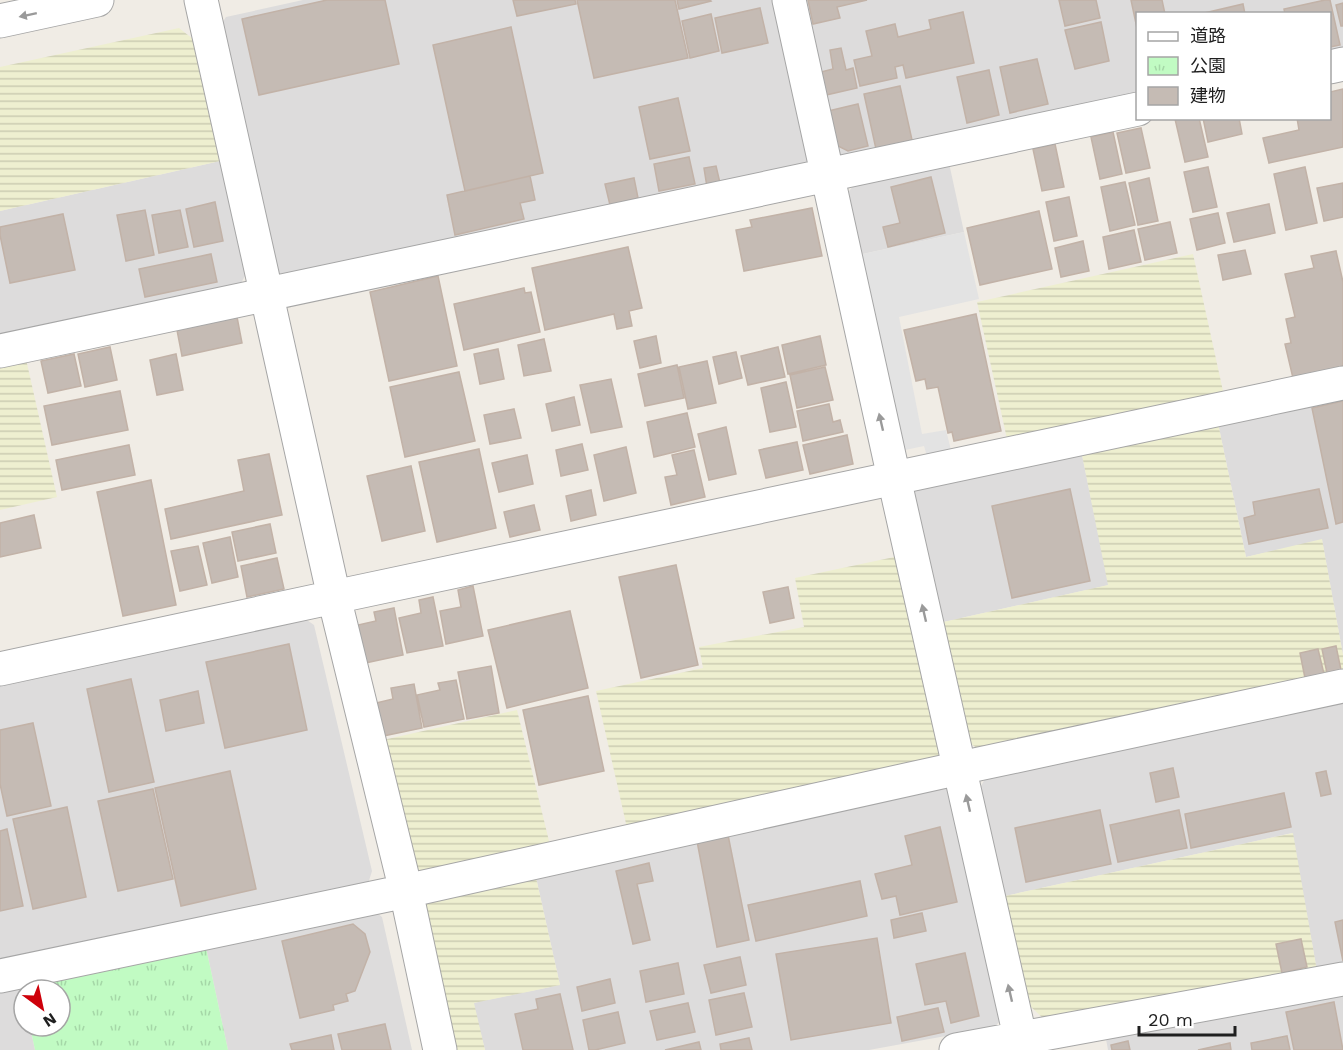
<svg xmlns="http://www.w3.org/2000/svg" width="1343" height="1050" font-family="'Work Sans','Noto Sans JP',sans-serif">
<defs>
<pattern id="farmland-rules" width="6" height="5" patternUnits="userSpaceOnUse" patternTransform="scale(1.5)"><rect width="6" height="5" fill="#eeefd0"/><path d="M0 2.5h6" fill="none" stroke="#ccccb2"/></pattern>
<pattern id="park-tufts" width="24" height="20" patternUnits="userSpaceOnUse" patternTransform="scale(1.5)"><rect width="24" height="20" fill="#c1fbc3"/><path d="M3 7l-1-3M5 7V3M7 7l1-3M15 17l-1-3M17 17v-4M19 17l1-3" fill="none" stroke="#a5d7a7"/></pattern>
</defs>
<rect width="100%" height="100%" fill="#f0ece5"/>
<!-- residential -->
<path fill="#dddcdc" d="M303,0H776L811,157L803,169L286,279L273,271L218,29L226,17Z
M800,0H1343V53L1330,56V14H1138L1137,98L849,161L831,152Z
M220,161L246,274L239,287L0,339V211Z
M949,163L964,232L858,255L845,196L854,185Z
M1343,396V655L1322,540L1246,557L1218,423Z
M1081,450L1109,585L939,623L911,496L917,485Z
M301,616L314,625L372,871L367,887L0,963V680Z
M1343,698V966L1317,971L1292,833L1005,896L980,788L986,777Z
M940,785L953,793L1004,1016L995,1027L869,1050H485L473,1003L560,985L535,873Z
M371,908L382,917L412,1050H228L205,943Z
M21,984L24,999V1026H30L35,1050H0V988Z
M1343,996V1050H1108L1106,1039Z"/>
<!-- farmland -->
<path fill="url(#farmland-rules)" d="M179,28L193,39L220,161L0,211V67Z
M1193,254L1223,391L1007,439L977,302Z
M26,359L57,497L0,510V365Z
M1218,423L1246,557L1322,539L1343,655V673L981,751L967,741L939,623L1108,585L1081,450Z
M899,556L947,747L936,763L627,828L596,691L703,668L699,647L804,627L795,578Z
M517,710L550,845L423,873L410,863L383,740Z
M1293,833L1317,971L1044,1019L1031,1007L1005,896Z
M535,873L560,985L474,1003L485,1050H449L418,906L426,897Z"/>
<!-- park -->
<path fill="url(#park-tufts)" d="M205,943L228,1050H35L30,1026H60V990H24V999L21,984Z"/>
<!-- parking -->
<path fill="#e3e3e3" d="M964,232L979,299L899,317L922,434L946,430L951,450L927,456L924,446L905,450L873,322L858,255Z"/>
<!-- building -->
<path fill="#c5bbb4" stroke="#c2b2a7" stroke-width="1.5" d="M327,0H385L399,64L259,95L242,19Z
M513,0H575L576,4L517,16Z
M577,0H675L688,58L594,78Z
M677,0H710L711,1L679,9Z
M808,0H867L837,7L840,18L813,24Z
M1059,0H1096L1100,18L1065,26Z
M1131,0H1162L1165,14H1138V33Z
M1325,0H1330L1340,45L1330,47V14H1285L1284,9Z
M1343,3V26H1341L1336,5Z
M1243,4L1245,14H1200Z
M760,8L768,43L722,53L715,18Z
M963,12L974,63L906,78L903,65L895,67L897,78L860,86L854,60L872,56L866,31L895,24L898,37L931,29L929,20Z
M711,14L719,51L690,58L682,21Z
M1101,22L1109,61L1075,69L1065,30Z
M511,27L543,173L465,191L433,45Z
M841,48L846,70L853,68L857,88L826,95L821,72L833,69L830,50Z
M1037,59L1048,104L1010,113L1000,67Z
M989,70L999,115L967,123L957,77Z
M900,86L912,140L876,149L864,94Z
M1343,89V147L1269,163L1263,138L1299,130L1297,118H1330V92Z
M678,98L690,151L650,159L639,107Z
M858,104L868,146L848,151L836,145L828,111Z
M1199,118L1208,157L1185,162L1175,119Z
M1203,118H1239L1242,134L1208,142Z
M1141,128L1150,168L1126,173L1117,133Z
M1113,132L1122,174L1100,179L1091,137Z
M1055,144L1064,187L1042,191L1033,149Z
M689,157L695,184L659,191L654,164Z
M716,166L720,183L707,187L704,168Z
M1208,167L1217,207L1193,212L1184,172Z
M1305,167L1317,223L1286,230L1274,174Z
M530,176L535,200L520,203L524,219L455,235L447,195Z
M931,177L945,233L888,247L883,227L900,223L891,187Z
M634,178L638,198L610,205L605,184Z
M1149,178L1158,221L1138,225L1129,183Z
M1125,182L1135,225L1110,231L1101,187Z
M1343,183V217L1324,221L1317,188Z
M1069,197L1077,236L1054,241L1046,202Z
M215,202L223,241L194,247L186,209Z
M1269,204L1275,233L1234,242L1227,213Z
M812,208L822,256L744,271L736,230L752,227L750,220Z
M145,210L154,255L126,261L117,215Z
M180,210L188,247L159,253L152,215Z
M1039,211L1052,269L980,285L967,228Z
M1218,213L1225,243L1197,250L1190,219Z
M63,214L75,270L10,283L0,235V227Z
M1170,222L1177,253L1145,260L1138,229Z
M1134,230L1141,262L1109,269L1103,237Z
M1083,241L1089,271L1061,277L1055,248Z
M628,247L642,308L629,311L632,326L617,329L614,314L545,330L532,268Z
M1245,250L1251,274L1223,280L1218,255Z
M1336,251L1343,282V366L1293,378L1285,344L1291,343L1286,319L1295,317L1285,274L1314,268L1311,256Z
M211,254L217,282L145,297L139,269Z
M438,276L457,366L389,381L370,292Z
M524,288L525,293L531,292L540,332L464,350L454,304Z
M976,314L1001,431L954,441L952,432L948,433L938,387L927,389L925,379L916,381L904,330Z
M237,317L242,343L182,356L177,330Z
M656,336L661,363L640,368L634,341Z
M820,336L826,365L788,374L782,345Z
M544,339L551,371L524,376L518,345Z
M110,347L117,380L85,387L78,354Z
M778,347L785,377L748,385L741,356Z
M498,349L504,379L480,384L474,354Z
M736,352L742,378L719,384L713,357Z
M74,354L81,386L48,393L41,361Z
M176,354L183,390L157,395L150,360Z
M707,361L716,403L688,409L679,367Z
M677,365L684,398L645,406L638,374Z
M825,367L833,400L797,408L790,375Z
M459,372L475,441L405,457L390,387Z
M611,379L622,427L591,433L580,385Z
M786,382L796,427L770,432L761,388Z
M120,391L128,430L52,445L44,406Z
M574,397L580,425L552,431L546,404Z
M1343,401V522L1336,524L1312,408Z
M829,404L833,422L840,420L843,432L803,441L797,411Z
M514,409L521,438L490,444L484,415Z
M687,413L695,447L654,457L647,422Z
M726,427L736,474L709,480L698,434Z
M847,435L853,464L810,474L803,445Z
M797,442L803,470L766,478L759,450Z
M582,444L588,470L561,476L556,450Z
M129,445L135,475L62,490L56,460Z
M626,447L636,493L604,501L594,455Z
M479,449L496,528L437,542L419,462Z
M694,450L705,497L671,505L665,477L677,475L672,455Z
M269,454L282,515L171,539L165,509L244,491L238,460Z
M527,455L533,484L499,492L492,463Z
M411,466L425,531L382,541L367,476Z
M151,480L176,605L123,616L97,492Z
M1070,489L1090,581L1012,598L992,506Z
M1319,489L1328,528L1249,544L1244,518L1255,515L1253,502Z
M591,490L596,515L571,521L566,496Z
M534,505L540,530L510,537L504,512Z
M34,515L41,548L0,557V523Z
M270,524L276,553L238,561L232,532Z
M230,537L238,577L212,583L203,543Z
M198,546L207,585L180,591L171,551Z
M277,558L284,589L247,597L241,566Z
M676,565L698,665L641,678L619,577Z
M473,586L483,636L446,644L440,611L461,607L458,590Z
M788,587L794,618L770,623L763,592Z
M433,597L443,646L407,653L399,618L421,613L419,600Z
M394,608L403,655L365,663L358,625L376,621L374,612Z
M570,611L588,688L507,708L488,630Z
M289,644L307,730L225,748L206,662Z
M1336,646L1341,670L1327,673L1322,649Z
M1318,649L1324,674L1305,678L1300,653Z
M491,666L499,713L467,719L458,672Z
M131,679L154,782L109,792L87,689Z
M456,680L464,719L424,727L417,695L440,690L438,683Z
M414,684L422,728L383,736L376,703L393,699L391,688Z
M198,691L204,723L166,731L160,700Z
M588,696L604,771L539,785L523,710Z
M33,723L51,806L7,816L0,784V730Z
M1173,768L1179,797L1156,802L1150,773Z
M230,771L256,889L181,906L155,788Z
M1326,771L1331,794L1321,796L1316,773Z
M153,789L173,879L118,891L98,801Z
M1284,793L1291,827L1191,848L1185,814Z
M67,807L86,897L33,909L13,819Z
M1100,810L1111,864L1026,882L1015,828Z
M1179,810L1187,848L1118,862L1110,825Z
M940,827L957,902L900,915L896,896L882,899L875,874L912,865L905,836Z
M7,829L23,906L0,911V831Z
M728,835L749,940L717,947L697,841Z
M649,863L653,881L637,884L650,940L633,944L616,871Z
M860,881L867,916L756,941L748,905Z
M922,913L926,931L894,938L891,920Z
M1343,920V961L1335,922Z
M353,924L365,934L370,952L355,991L346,994L348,1001L333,1005L334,1010L300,1018L282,941Z
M877,938L891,1023L791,1040L776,954Z
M1301,939L1307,967L1282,973L1276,944Z
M965,953L979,1016L951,1023L946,1001L925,1005L916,964Z
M740,957L746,985L711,993L704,965Z
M678,963L684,994L646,1002L640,971Z
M610,979L615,1003L582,1011L577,987Z
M744,993L752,1027L716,1035L709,1000Z
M560,994L573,1050H523L515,1014L538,1009L536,999Z
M1334,1002L1343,1050H1294L1286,1012Z
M688,1003L695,1032L657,1040L650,1011Z
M938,1008L944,1032L902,1041L897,1017Z
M618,1012L625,1043L595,1050H589L583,1020Z
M385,1024L391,1050H342L338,1034Z
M331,1035L334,1050H292L290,1044Z
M1287,1036L1290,1050H1252L1251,1043Z
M749,1038L752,1050H721L720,1044Z
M1128,1041L1130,1050H1112L1111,1045Z
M699,1042L701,1050H665Z
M1230,1043L1231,1050H1198Z"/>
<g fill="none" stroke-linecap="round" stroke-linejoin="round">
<defs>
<path id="minor" d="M201,0L334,597L406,891L440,1050
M789,0L894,478L1023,1050
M1330,67L1343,64
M0,351C379,270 759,192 1138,109
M0,669L334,597L1343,383
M0,976L406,891L960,768L1343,686
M956,1050L1343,979"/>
<path id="tertiary" d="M0,21L97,0"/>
</defs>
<!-- minor casing -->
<use href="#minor" stroke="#a6a6a6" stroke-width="35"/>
<!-- tertiary casing -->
<use href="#tertiary" stroke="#a6a6a6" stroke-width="35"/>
<!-- minor -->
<use href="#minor" stroke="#fff" stroke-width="33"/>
<!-- tertiary -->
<use href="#tertiary" stroke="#fff" stroke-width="33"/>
</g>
<!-- one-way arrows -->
<defs><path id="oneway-solid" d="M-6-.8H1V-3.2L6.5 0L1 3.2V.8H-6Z" transform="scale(1.5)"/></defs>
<g fill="#9a9a9a">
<use href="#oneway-solid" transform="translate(28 15) rotate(168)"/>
<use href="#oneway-solid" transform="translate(881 422) rotate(-103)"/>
<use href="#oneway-solid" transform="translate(924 613) rotate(-103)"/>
<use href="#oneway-solid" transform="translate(968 803) rotate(-103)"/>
<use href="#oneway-solid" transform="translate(1010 993) rotate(-103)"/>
</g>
<!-- legend -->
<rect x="1136" y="12" width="195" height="108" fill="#ffffff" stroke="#a5a5a5" stroke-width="1.5"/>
<rect x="1148" y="32" width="30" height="9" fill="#ffffff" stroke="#a5a5a5" stroke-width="1.5"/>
<text x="1190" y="42" font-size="18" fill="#1f1f1f">道路</text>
<rect x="1148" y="57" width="30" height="18" fill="url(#park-tufts)" stroke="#a5a5a5" stroke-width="1.5"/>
<text x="1190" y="72" font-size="18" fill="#1f1f1f">公園</text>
<rect x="1148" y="87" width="30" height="18" fill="#c5bbb4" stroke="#a5a5a5" stroke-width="1.5"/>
<text x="1190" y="102" font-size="18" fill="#1f1f1f">建物</text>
<!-- north arrow -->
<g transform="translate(42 1008) rotate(147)"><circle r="28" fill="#ffffff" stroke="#a5a5a5" stroke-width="1.5"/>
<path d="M0-4.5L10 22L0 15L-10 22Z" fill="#ce000a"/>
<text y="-9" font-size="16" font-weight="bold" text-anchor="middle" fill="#1f1f1f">N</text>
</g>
<!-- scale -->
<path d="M1139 1026v9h96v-9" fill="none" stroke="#1f1f1f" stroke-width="3"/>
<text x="1148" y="1026" font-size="18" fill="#1f1f1f" stroke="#ffffff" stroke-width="4.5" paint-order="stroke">20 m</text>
</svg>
